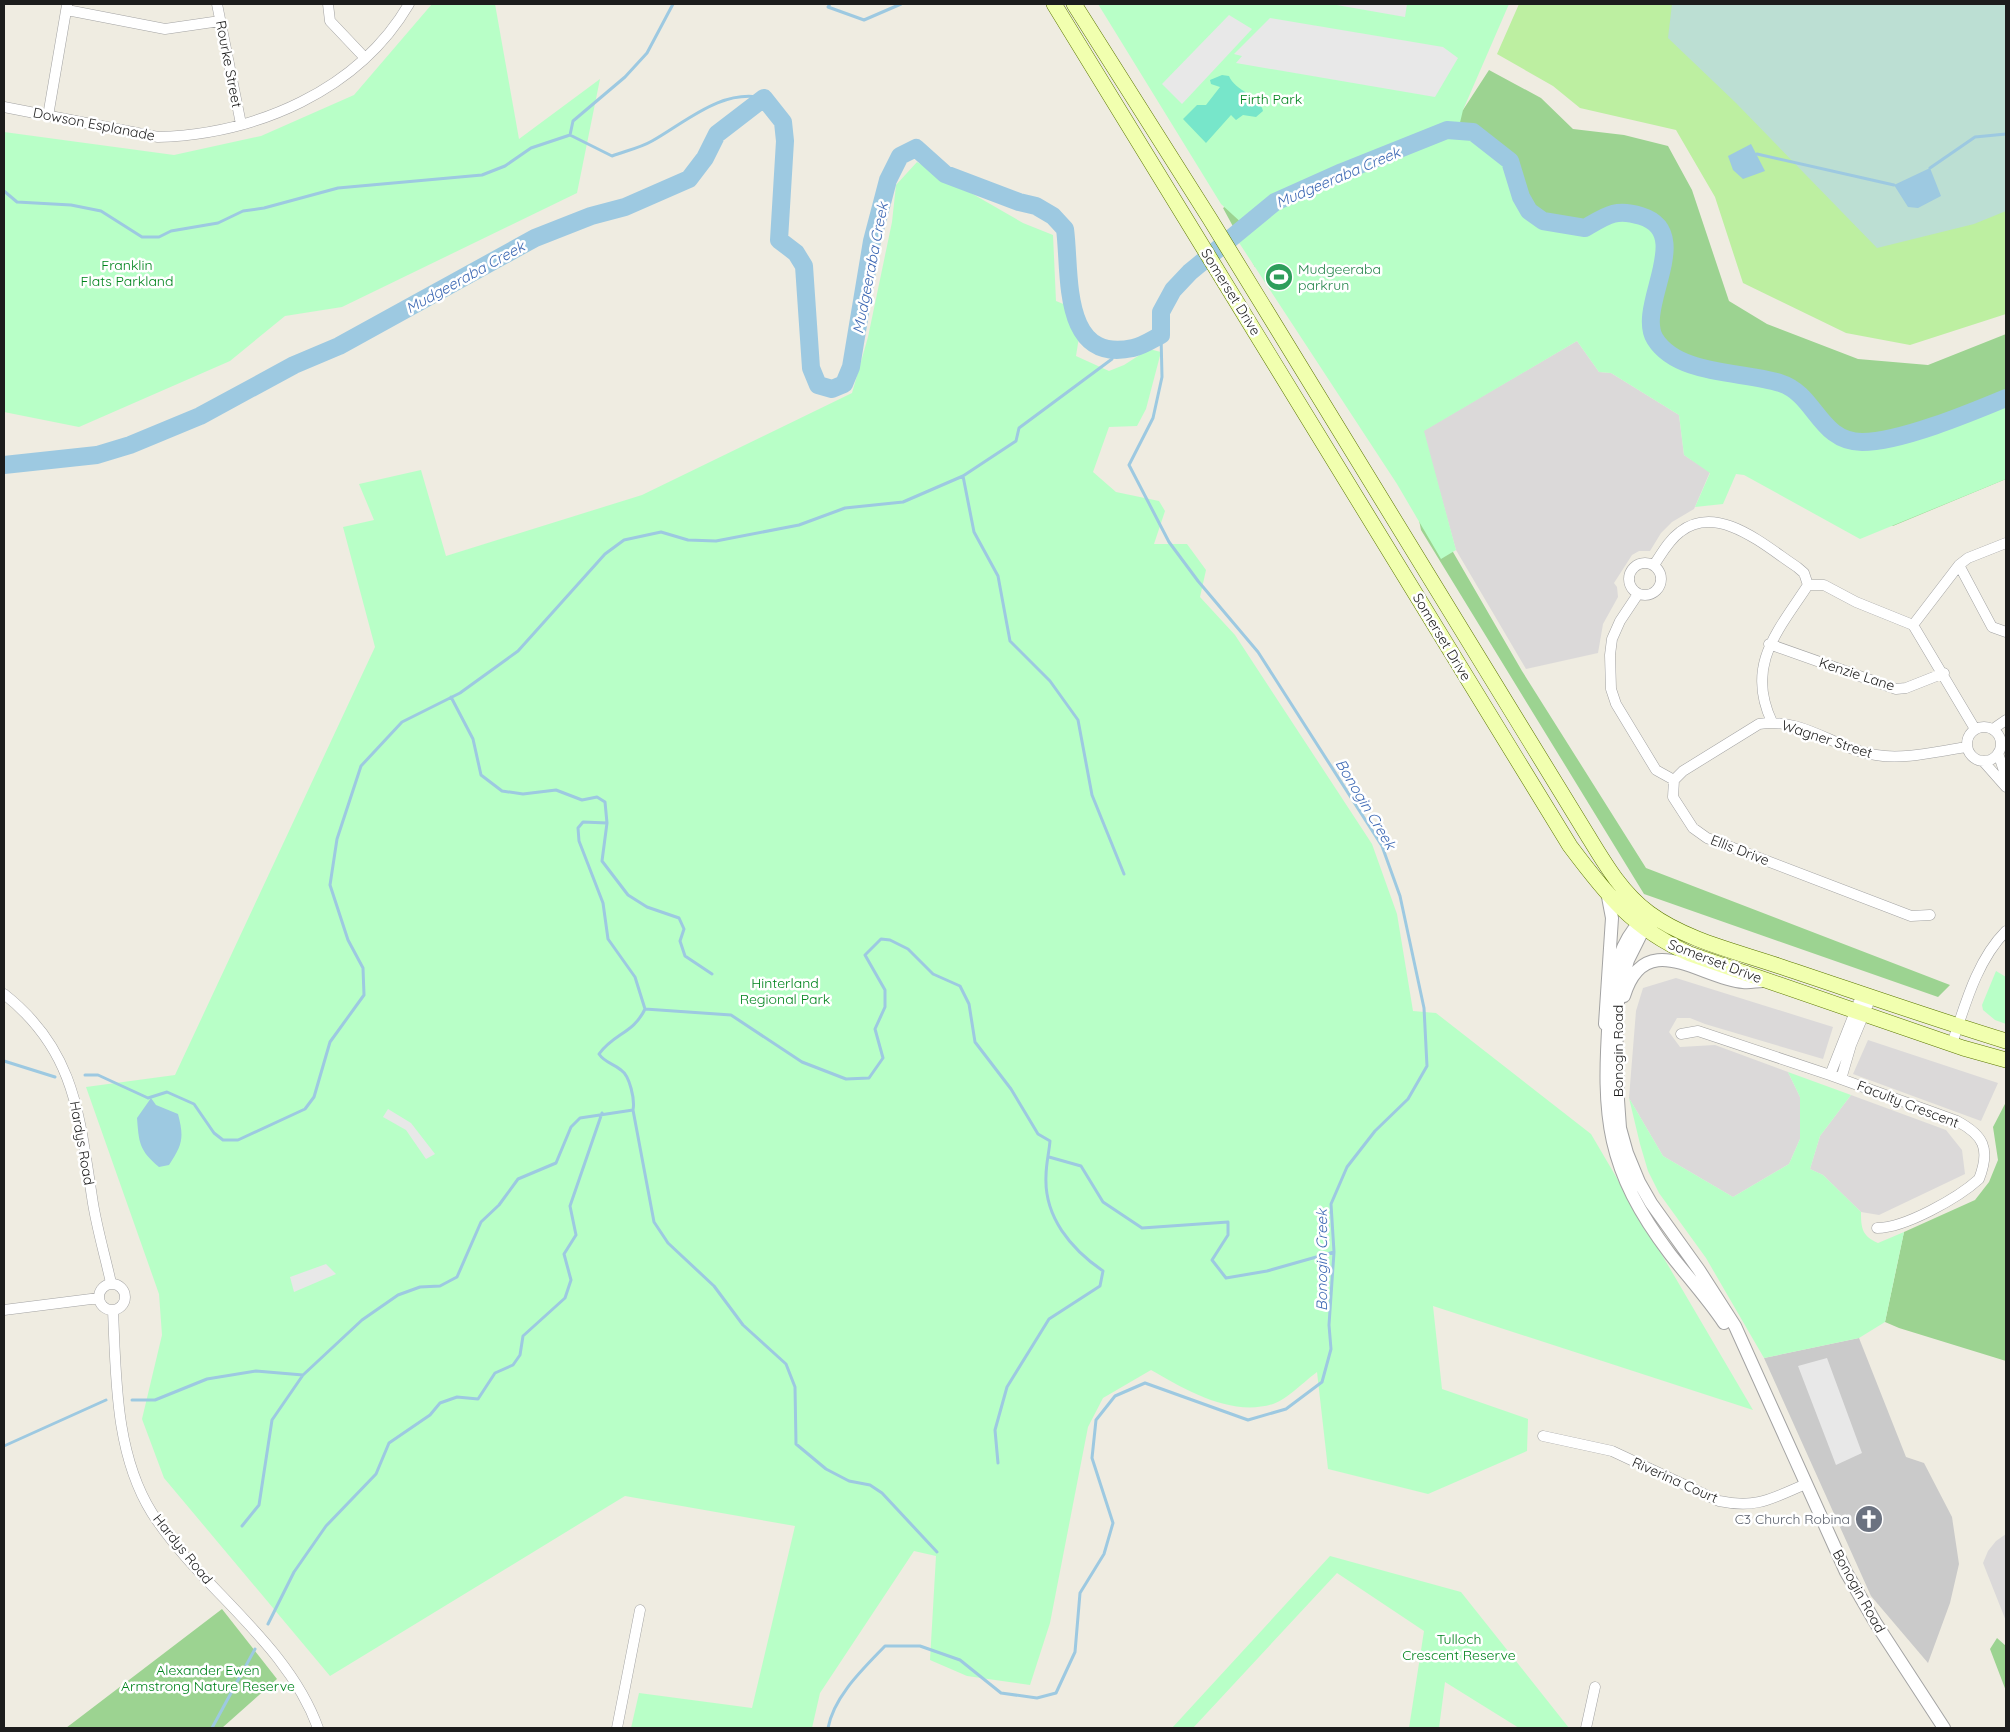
<svg xmlns="http://www.w3.org/2000/svg" width="2010" height="1732" font-family="Quicksand,sans-serif">
<rect width="100%" height="100%" fill="#efece1"/>
<!-- residential -->
<path fill="#dbd9d9" d="M1577,341L1599,372L1611,373L1679,415L1684,455L1710,472L1694,509L1672,522L1661,533L1650,551H1639L1632,555L1614,583L1617,587L1618,597L1603,624L1598,653L1526,669L1456,550L1423,431Z
M1676,978L1833,1027L1823,1059L1705,1024L1690,1018H1677L1669,1032L1680,1047L1715,1045L1788,1072L1800,1097V1139L1789,1164L1733,1197L1663,1156L1629,1098L1636,1011L1643,988Z
M1868,1040L1998,1083L1981,1121L1853,1074Z
M1851,1095L1946,1130L1962,1150L1965,1174L1879,1215L1861,1212L1823,1175L1810,1169L1820,1136Z
M2006,1534V1621L1983,1563L1988,1551L1996,1541Z"/>
<!-- religious -->
<path fill="#cacaca" d="M1859,1338L1906,1457L1924,1463L1952,1517L1959,1564L1950,1603L1928,1663L1871,1596L1764,1358Z"/>
<!-- grass -->
<path fill="#bdefa1" d="M1519,4H2006V314L1910,345L1846,333L1743,283L1715,197L1676,130L1580,108L1553,86L1497,54Z"/>
<!-- forest -->
<path fill="#9cd391" d="M1489,70L1541,98L1573,129L1624,135L1668,146L1692,190L1729,301L1767,324L1858,359L1928,365L2006,334V479L1893,526L1742,449L1578,338L1420,431L1453,552L1522,671L1646,868L1950,985L1938,997L1644,894L1421,530L1401,429L1344,196L1255,267L1223,208L1320,147L1463,110Z
M2006,1102V1361L1899,1328L1885,1322L1904,1232L1975,1200L1989,1182L1998,1160L1993,1127Z
M222,1609L277,1679L222,1728H66Z
M1997,1638L2006,1646V1691L1990,1649Z"/>
<!-- wetland -->
<path fill="#bcdfd3" d="M1672,4H2006V211L1974,224L1877,248L1736,103L1668,38Z"/>
<!-- park -->
<path fill="#b8ffc7" d="M432,4H495L519,139L600,79L577,193L342,307L285,316L230,361L79,427L4,412V132L174,155L261,136L354,95Z
M1098,4H1509L1463,110L1458,131C1462,131 1469,131 1473,132C1481,135 1505,154 1510,160C1520,175 1517,196 1529,210C1538,221 1573,231 1586,227C1595,224 1601,216 1609,213C1620,210 1637,211 1647,218C1689,243 1641,299 1654,336C1666,371 1750,374 1779,382C1816,393 1820,444 1863,442C1904,440 1968,414 2006,398V479L1860,539L1744,475L1736,474L1723,504L1695,507L1710,473L1684,455L1679,415L1611,373L1599,372L1577,341L1424,431L1456,550L1441,559L1397,484L1234,235L1245,226L1221,204Z
M917,162L1023,223L1053,235L1056,301L1083,312L1076,356L1109,371L1124,365L1149,349L1161,352L1146,409L1137,426L1109,427L1093,472L1116,492L1159,501L1165,511L1154,544H1187L1206,570L1200,597L1235,635L1372,844L1397,914L1413,1011L1436,1013L1591,1134L1753,1410L1433,1306L1442,1389L1528,1419L1527,1451L1428,1494L1328,1469L1317,1372C1306,1380 1286,1400 1273,1404C1231,1417 1186,1390 1151,1370L1103,1398L1088,1427L1050,1623L1030,1685L967,1676L930,1660L936,1556L914,1551L820,1693L812,1728H631L639,1693L752,1708L795,1526L625,1496L330,1676L164,1478L142,1419L162,1335L159,1294L86,1087L175,1075L375,647L343,527L374,520L359,484L421,470L446,556L642,495L852,393L868,337L892,222L896,185Z
M1996,971L2006,977V1024L1995,1020L1983,1010L1982,1005Z
M1788,1072L1851,1095L1820,1136L1810,1169L1823,1175L1861,1212C1861,1228 1862,1236 1878,1243L1904,1232L1885,1322L1859,1338L1764,1358L1706,1258L1659,1193L1648,1171L1640,1144L1629,1098L1663,1156L1733,1197L1789,1164L1800,1139V1097Z
M1330,1556L1461,1592L1569,1728H1519L1445,1682L1439,1728H1409L1424,1631L1337,1573L1193,1728H1172Z"/>
<!-- pitch -->
<path fill="#77e6ca" d="M1222,75L1229,76C1235,91 1260,96 1263,111L1256,117L1243,115L1236,120L1231,115L1206,143L1183,119L1197,105H1206L1220,87L1211,84L1210,80Z"/>
<!-- parking -->
<path fill="#e8e8e8" d="M1331,4H1407L1405,17Z
M1229,15L1252,29L1182,104L1162,84Z
M1270,18L1443,47L1458,58L1435,97L1236,63L1242,56L1234,54Z
M388,1109L411,1123L435,1154L426,1159L406,1130L383,1117Z
M326,1264L336,1274L294,1292L290,1277Z
M1827,1358L1862,1453L1836,1465L1798,1366Z"/>
<!-- water -->
<path fill="#9dc9e1" d="M1751,144L1765,171L1743,179L1733,170L1728,156Z
M1930,168L1941,196L1918,208L1908,207L1894,185Z
M151,1098L156,1105L178,1114C184,1137 183,1144 169,1165L159,1167C139,1150 139,1143 137,1118Z"/>
<g fill="none" stroke-linecap="round" stroke-linejoin="round">
<!-- stream -->
<path stroke="#9dc9e1" stroke-width="3" d="M830,4L828,7L864,20L901,4
M570,135L573,121L625,77L647,53L673,4
M1757,154L1894,185
M1930,168L1975,137L2006,134
M4,191L17,202L71,205L101,211L142,237H159L171,231L218,223L243,211L264,208L338,188L482,175L505,166L531,148L570,135L612,156C625,151 640,148 652,141C686,122 722,88 764,98
M963,476L974,532L998,576L1010,641L1050,681L1078,720L1092,795L1124,874
M451,697L473,739L481,775L502,791L523,794L556,790L582,800L597,797L605,802L607,823L602,861L628,895L647,907L679,918L684,929L680,941L685,956L712,974
M607,823L583,822L578,828L579,841L603,903L608,939L635,977L645,1009C633,1034 614,1033 599,1054C605,1063 613,1063 621,1070C630,1076 635,1100 633,1110L654,1222L668,1243L714,1286L743,1325L786,1364L795,1387L796,1444L826,1469L849,1481L870,1485L882,1493L937,1552
M645,1009L731,1015L802,1062L846,1079L869,1078L883,1058L875,1029L885,1007V990L865,955L881,939L890,940L908,949L933,974L960,986L969,1004L975,1042L1011,1089L1038,1134L1050,1141C1049,1153 1046,1164 1046,1176C1044,1217 1071,1249 1103,1271L1100,1286L1049,1319L1007,1387L995,1430L998,1463
M4,1061L55,1077
M85,1075H98L148,1098
M148,1098L167,1092L194,1104L214,1133L223,1140H238L305,1109L314,1097L330,1042L364,995L363,968L348,940L330,885L337,839L361,766L402,722L460,693L518,651L605,554L624,540L661,532L688,540L716,541L799,525L845,508L903,502L963,476L1016,441L1019,428L1112,359L1114,349
M1049,1157L1081,1166L1103,1202L1142,1228L1228,1222V1235L1212,1260L1226,1278L1267,1271L1334,1252
M132,1400H155L207,1379L256,1371L303,1375
M4,1446L106,1400
M242,1526L259,1505L272,1420L303,1375L362,1320L398,1295L420,1287L440,1286L457,1277L481,1222L499,1205L518,1179L556,1163L571,1127L580,1118L633,1110
M268,1624L294,1572L326,1526L376,1474L389,1443L430,1415L440,1403L457,1397L478,1399L495,1373L513,1365L520,1355L523,1336L565,1298L571,1280L564,1254L576,1235L570,1206L602,1113
M212,1728L255,1649
M828,1728C834,1696 863,1669 885,1646H920L960,1660L1001,1693L1037,1698L1056,1693L1075,1652L1080,1593L1104,1554L1113,1523L1092,1458L1096,1420L1115,1396L1145,1383L1248,1420L1286,1409L1322,1382L1331,1349L1329,1325L1334,1252L1331,1204L1347,1167L1375,1131L1408,1099L1427,1066L1424,1008L1400,896L1382,846L1258,652L1198,581L1169,542L1129,465L1153,418L1162,377L1161,335"/>
<!-- river -->
<path stroke="#9dc9e1" stroke-width="18" d="M4,465L97,455L130,445L200,416L294,365L339,346L535,238L591,216L625,207L689,179L705,158L717,134L764,98L783,122L785,141L779,240L796,253L804,266L811,368L818,385L832,389L844,384L851,367L872,241L888,180L900,156L916,148L945,174L1019,202L1036,206L1053,216L1065,229C1071,273 1060,364 1133,348C1143,346 1153,339 1161,335V312L1173,290L1190,272L1275,202L1342,172L1447,130L1473,132L1510,161L1521,197L1529,211L1543,221L1585,228C1607,215 1616,208 1641,216C1696,233 1635,307 1655,339C1678,376 1744,371 1780,383C1816,394 1819,442 1862,442C1900,442 1970,413 2006,398"/>
<defs>
<path id="minor" d="M217,4L241,124
M328,4L330,21L365,58
M67,10L165,29L220,21
M4,107L158,137C256,134 358,91 409,4
M48,116L67,5
M1629 579a16 16 0 1 1 32 0a16 16 0 1 1-32 0Z
M1654,565C1662,553 1669,540 1680,532C1718,502 1766,547 1797,567L1804,573L1808,585
M1959,565L1992,627L2006,632
M1808,585H1824L1856,602L1913,625L1975,729
M1638,594L1620,621L1612,639L1610,655L1611,689L1616,704L1656,770L1674,780
M1913,625L1959,565L1968,558L2006,543
M1769,644L1896,689L1906,688L1944,673
M1772,722C1745,665 1778,631 1808,585
M1967 744a17 17 0 1 1 34 0a17 17 0 1 1-34 0Z
M1993,729L2006,720
M1998,753L2006,777
M1983,761L2006,787
M1674,780L1683,771L1759,724C1804,717 1835,749 1876,755C1905,760 1938,751 1967,747
M1674,780L1673,797L1693,828L1707,838L1911,916L1930,915
M4,994C75,1050 79,1114 92,1197C96,1226 105,1255 111,1283
M1681,1034L1698,1031L1830,1075L1957,1121C1983,1135 1991,1148 1979,1179C1958,1198 1905,1228 1877,1228
M1952,1044C1965,1005 1977,960 2006,931
M1830,1075L1862,994
M1841,1079L1851,1045L1871,997
M99 1297a13 13 0 1 1 26 0a13 13 0 1 1-26 0Z
M4,1310L99,1298
M113,1310C116,1377 115,1454 152,1513C201,1589 287,1642 318,1728
M1543,1436L1612,1451L1719,1501C1758,1509 1772,1498 1806,1484
M617,1728L640,1610
M1586,1728L1595,1687"/>
<path id="tertiary" d="M1648,920L1628,960L1620,988L1616,1017L1618,1100L1620,1128L1627,1153L1639,1182L1651,1203L1699,1270L1735,1326L1846,1572L1875,1622L1944,1728
M1612,992C1615,965 1623,935 1646,917
M1624,996C1645,926 1702,979 1743,982C1750,983 1756,981 1763,981
M1609,1015C1602,1118 1606,1169 1670,1254C1688,1277 1708,1299 1724,1323
M1605,1024L1612,918L1608,897"/>
<path id="secondary" d="M1054,4L1570,846C1606,894 1633,929 1690,954L1963,1048L2006,1060
M1074,4L1210,219L1588,836C1605,864 1622,893 1649,913C1687,941 1739,952 1782,967C1857,992 1931,1018 2006,1041"/>
</defs>
<!-- minor casing -->
<use href="#minor" stroke="#a3a3a3" stroke-width="11"/>
<!-- tertiary casing -->
<use href="#tertiary" stroke="#a3a3a3" stroke-width="14"/>
<!-- secondary casing -->
<use href="#secondary" stroke="#5b7700" stroke-width="16"/>
<!-- minor -->
<use href="#minor" stroke="#fff" stroke-width="10"/>
<!-- tertiary -->
<use href="#tertiary" stroke="#fff" stroke-width="12"/>
<!-- secondary -->
<use href="#secondary" stroke="#f1ffaf" stroke-width="15"/>
</g>
<!-- icons -->
<defs>
<symbol id="stadium-disc" viewBox="-11 -11 22 22"><circle r="9.5" fill="#2e9e5b" stroke="#fff"/><path d="M0-5a6.5 5 0 1 0 0 10a6.5 5 0 1 0 0-10ZM-3.5-1.8h7v3.6h-7Z" fill="#fff"/></symbol>
<symbol id="church-disc" viewBox="-11 -11 22 22"><circle r="9.5" fill="#6b7280" stroke="#fff"/><path d="M-1.2-6h2.4v3.5h3.3v2.4h-3.3V6h-2.4V-.1h-3.3v-2.4h3.3Z" fill="#fff"/></symbol>
</defs>
<g fill-rule="evenodd">
<use href="#stadium-disc" x="1263" y="261" width="32" height="32"/>
<use href="#church-disc" x="1853" y="1503" width="32" height="32"/>
</g>
<g text-anchor="middle" dominant-baseline="central" stroke-width="5" stroke-linejoin="round" paint-order="stroke">
<!-- street labels -->
<g font-size="14" fill="#1c1c1c" stroke="#fff">
<text transform="translate(229 64) rotate(79)">Rourke Street</text>
<text transform="translate(94 124) rotate(11)">Dowson Esplanade</text>
<text transform="translate(1231 292) rotate(58)">Somerset Drive</text>
<text transform="translate(1442 637) rotate(59)">Somerset Drive</text>
<text transform="translate(1857 674) rotate(18)">Kenzie Lane</text>
<text transform="translate(1827 739) rotate(18)">Wagner Street</text>
<text transform="translate(1740 850) rotate(21)">Ellis Drive</text>
<text transform="translate(1715 961) rotate(21)">Somerset Drive</text>
<text transform="translate(1618 1051) rotate(-90)">Bonogin Road</text>
<text transform="translate(1908 1104) rotate(21)">Faculty Crescent</text>
<text transform="translate(82 1143) rotate(80)">Hardys Road</text>
<text transform="translate(1675 1480) rotate(24)">Riverina Court</text>
<text transform="translate(183 1549) rotate(51)">Hardys Road</text>
<text transform="translate(1859 1591) rotate(61)">Bonogin Road</text>
</g>
<!-- park labels -->
<g font-size="14" fill="#01841d" stroke="#fff">
<text x="1271" y="99">Firth Park</text>
<text x="127" y="265">Franklin<tspan x="127" dy="16">Flats Parkland</tspan></text>
<text x="785" y="983">Hinterland<tspan x="785" dy="16">Regional Park</tspan></text>
<text x="1459" y="1639">Tulloch<tspan x="1459" dy="16">Crescent Reserve</tspan></text>
<text x="208" y="1670">Alexander Ewen<tspan x="208" dy="16">Armstrong Nature Reserve</tspan></text>
</g>
<!-- leisure labels -->
<g font-size="14" fill="#27864d" stroke="#fff" text-anchor="start">
<text x="1298" y="269">Mudgeeraba<tspan x="1298" dy="16">parkrun</tspan></text>
</g>
<!-- worship labels -->
<g font-size="14" fill="#5b616d" stroke="#fff" text-anchor="end">
<text x="1850" y="1519">C3 Church Robina</text>
</g>
<!-- water labels -->
<g font-size="15" font-style="italic" fill="#406bb5" stroke="#fff">
<text transform="translate(1338 177) rotate(-23)">Mudgeeraba Creek</text>
<text transform="translate(870 268) rotate(-79)">Mudgeeraba Creek</text>
<text transform="translate(465 277) rotate(-29)">Mudgeeraba Creek</text>
<text transform="translate(1366 804) rotate(59)">Bonogin Creek</text>
<text transform="translate(1321 1260) rotate(-90)">Bonogin Creek</text>
</g>
</g>
<!-- border -->
<rect width="2010" height="1732" fill="none" stroke="#1c1c1c" stroke-width="10"/>
</svg>
